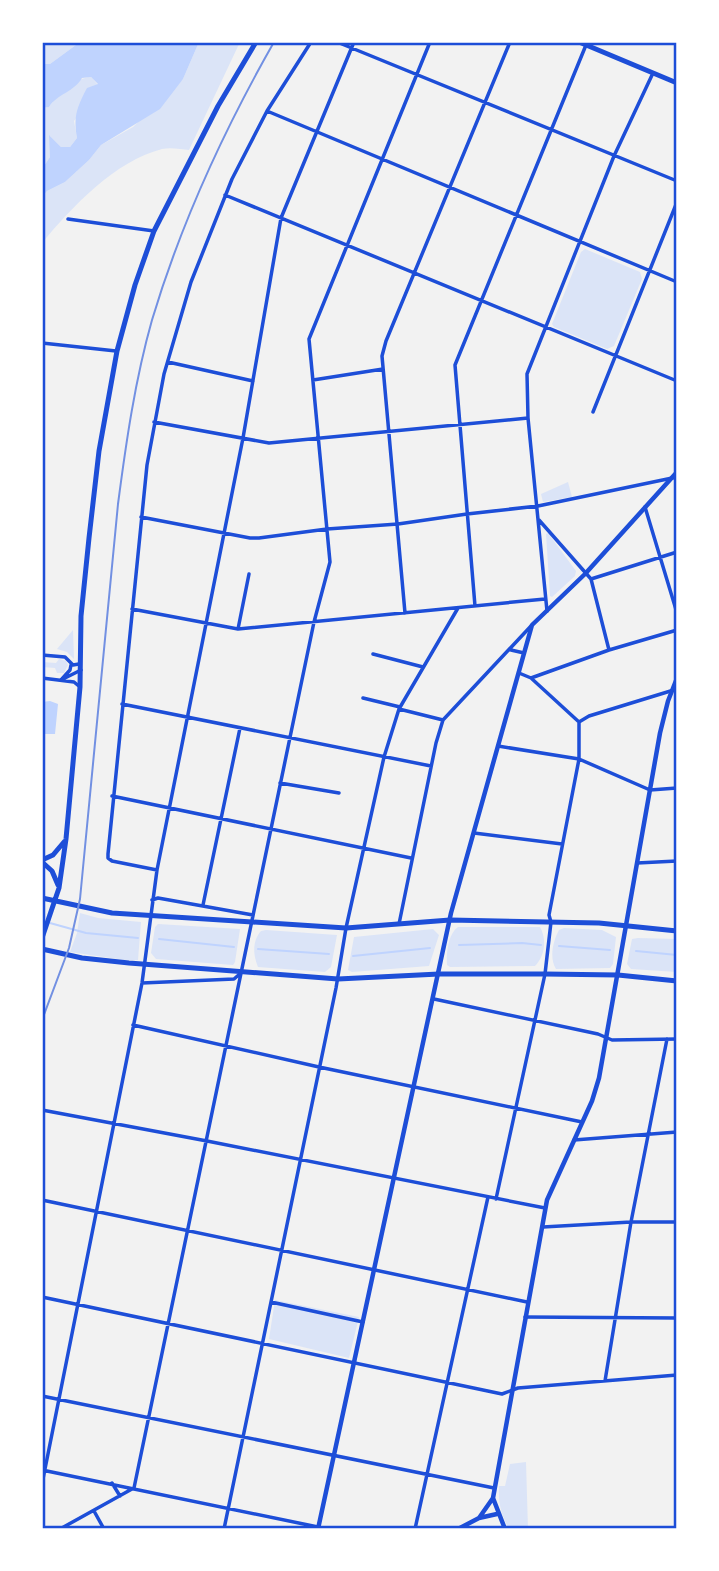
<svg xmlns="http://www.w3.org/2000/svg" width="719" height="1571" font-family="Cabin,sans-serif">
<rect width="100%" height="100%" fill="#f2f2f2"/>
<!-- green -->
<path fill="#dbe4f7" d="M42,42H80L50,64H42Z
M199,42H240L189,150C181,149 170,147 162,149C115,161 72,207 42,243V197L47,191L65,182L89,160L101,145L133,127L183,79Z
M91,77L98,85L74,121L77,138L70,147H61L50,136V157L42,169V108L49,107C57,95 75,78 91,77Z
M585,249L640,272L642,279L614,346L607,349L554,327L552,324L581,252Z
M568,482L572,497L543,502L541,494Z
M548,533L576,571L575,576L552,597L550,596L546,534Z
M73,630L74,659L67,652L57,649Z
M59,659L66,661L68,665L64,673H57L55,668L42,667V662L56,663Z
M80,913L98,918L141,922L138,960H124L70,952L77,933Z
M158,924L240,929L235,962L233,965L156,959L151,953L155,927Z
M458,927H540C547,939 545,956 535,966L450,967L447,965C446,953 448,934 458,927Z
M564,928L602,930L616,937L613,964L610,968L556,969C549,958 553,941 559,930Z
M433,929L439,935L429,966L352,972L348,970L354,937Z
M266,930L337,935L331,967L325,972L258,967C253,955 252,941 261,931Z
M638,938L677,939V972L631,969L627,964L632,939Z
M275,1300L359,1317L349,1358L269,1339Z
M526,1462L528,1529H509C501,1514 498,1503 499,1486H505L510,1464Z"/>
<!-- water -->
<path fill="#bfd3fe" d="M80,42H199L183,79L160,109L101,145L89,160L65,182L47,191L42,197V169L50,157L49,135L61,147H70L77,138C73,117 77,107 87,88L98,84L91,77L82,78C74,92 57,94 49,107L42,108V64H50Z
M50,701L58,704L55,734H42V702Z"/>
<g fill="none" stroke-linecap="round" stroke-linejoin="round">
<!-- stream -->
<path stroke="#bfd3fe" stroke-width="2" d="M50,923L86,933L138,938
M159,939L234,947
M459,945L522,943L541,945
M559,946L610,950
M258,949L329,954
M636,951L677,955
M353,956L430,948"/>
<!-- minor -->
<path stroke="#1d4ed8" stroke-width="3.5" d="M337,42L677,181
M267,111L677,282
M225,195L677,381
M68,219L154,231
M42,343L116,351
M168,362L253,381
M313,380L383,369
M593,412L677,202
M154,422L269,443L528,418
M645,507L677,613
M141,517L250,538H259L327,529L398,524L467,514L538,506L677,477
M539,520L591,579L609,650
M591,579L677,552
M475,606L455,365L586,45
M132,609L238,629L545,599
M547,611L528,418L527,374L614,156L653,73
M405,613L382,356L386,341L510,42
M238,629L249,574
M511,650L524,653
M373,654L423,667
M42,655L65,657L73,665L79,664
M519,673L531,678L579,722
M42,678L74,682L80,687
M531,678L609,650L677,630
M63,679L81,670
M61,680L70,670L71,665
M363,698L400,707
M122,704L431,766
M399,709L443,720
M579,722L589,716L677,689
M498,746L579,759L650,790L677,788
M280,783L339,793
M112,796L411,858
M474,833L562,844
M637,863L677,861
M157,870L112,861L108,858V854L147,465L164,374L191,282L232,179L267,111L311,42
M152,900L158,898L253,915
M203,905L240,728
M399,924L436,743L443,720L531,626
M142,983L234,979L242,972
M434,999L598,1034L612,1040L677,1039
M133,1025L319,1067L582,1122
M42,1110L207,1141L545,1208
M574,1140L677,1132
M496,1199L545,974L551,922L549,915L579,759V722
M42,1200L527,1302
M543,1227L631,1222H677
M42,1297L502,1394L518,1388L677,1375
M271,1302L363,1322
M525,1317L677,1318
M605,1381L631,1222L667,1039
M42,1396L494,1488
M42,1470L318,1527
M112,1483L120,1496
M42,1484L142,983L157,870L243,438L281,218L354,42
M134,1488L314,622L330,562L309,339L430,42
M94,1511L104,1529
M60,1529L132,1489
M224,1529L336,988L346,928L384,757L399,709L458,608
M415,1529L488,1197"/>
<!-- tertiary -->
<path stroke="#1d4ed8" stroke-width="4.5" d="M493,1498L505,1529
M479,1518L493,1498L547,1200L592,1101L599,1078L660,733L668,701L677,678
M318,1529L451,913L532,625L585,574L677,472
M458,1529L479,1518L497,1514"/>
<!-- secondary -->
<path stroke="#1d4ed8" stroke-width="5" d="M579,42L677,83
M42,860L53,855L64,842
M42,862L52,871L58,885
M42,898L112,913L346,928L450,920L599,923L677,931
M42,938L59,888L66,839L80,687L81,616L89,538L99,451L117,351L135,285L154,231L218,106L256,42
M42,949L82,958L129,963L338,979L439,974H545L618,975L677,981"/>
<!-- rail -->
<path stroke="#7290e2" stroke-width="2" d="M42,1020L69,948L80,899L118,504C126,443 135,380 152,320C181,223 224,130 274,42"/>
</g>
<!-- border -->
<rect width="719" height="1571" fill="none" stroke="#ffffff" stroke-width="88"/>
<rect x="44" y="44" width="631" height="1483" fill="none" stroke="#1d4ed8" stroke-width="2.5"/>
</svg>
